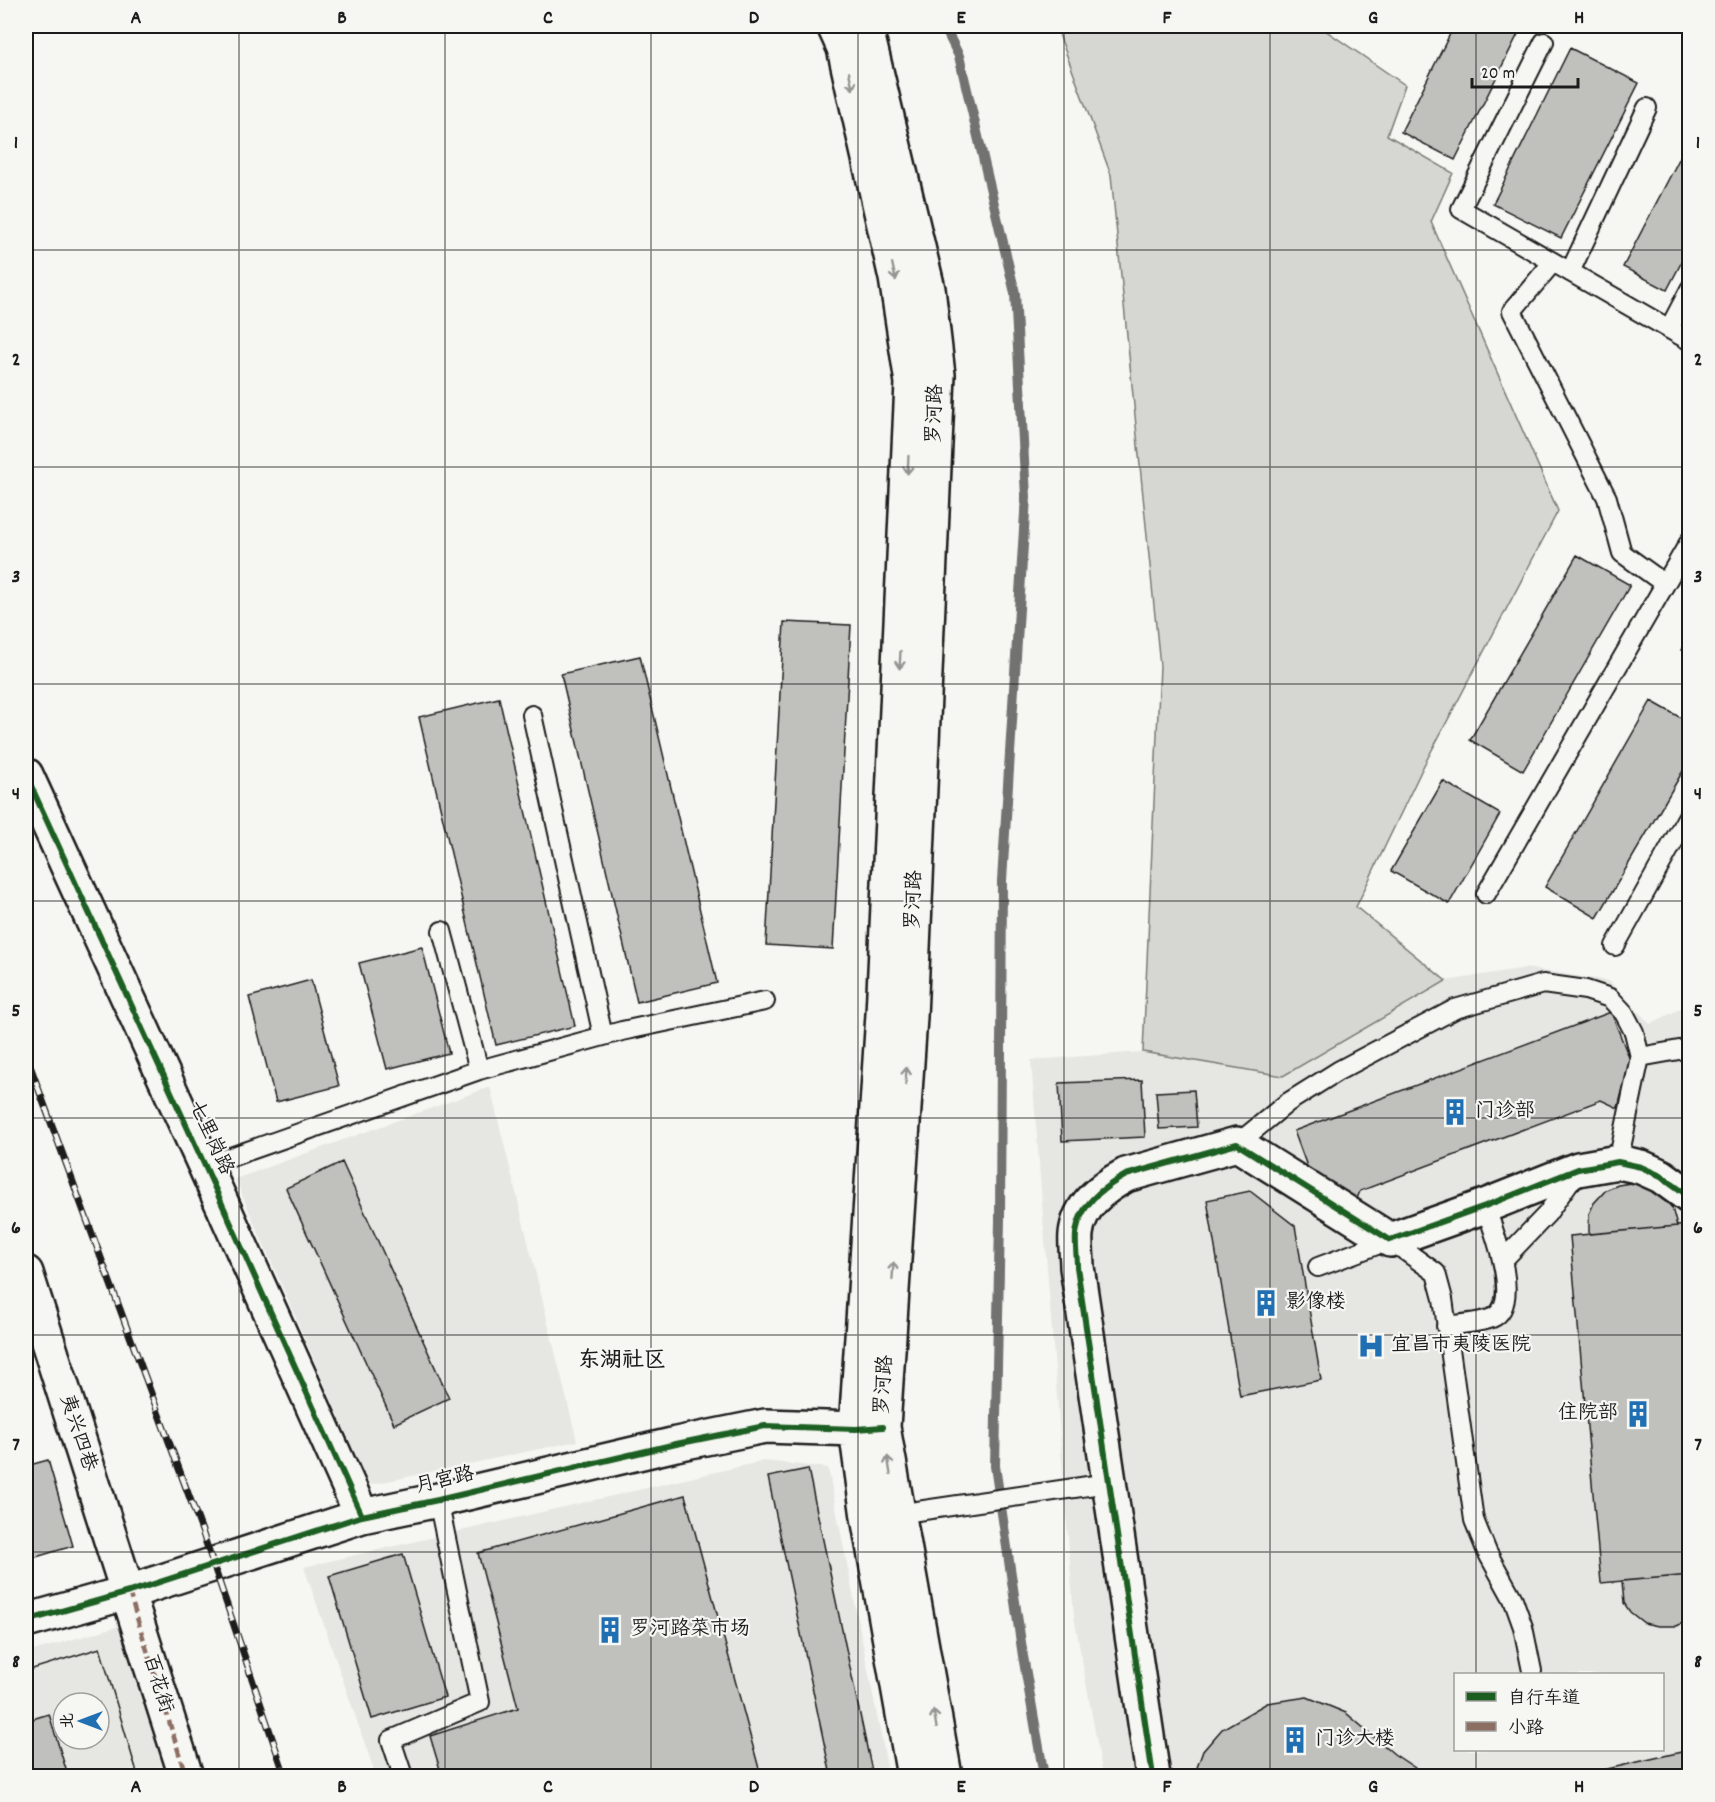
<svg xmlns="http://www.w3.org/2000/svg" width="1715" height="1802" font-family="Dekko,'LXGW WenKai TC',sans-serif">
<rect width="100%" height="100%" fill="#f6f6f2"/>
<filter id="ink" filterUnits="userSpaceOnUse"><feTurbulence type="fractalNoise" baseFrequency=".0167" numOctaves="2"/><feDisplacementMap in="SourceGraphic" scale="12" xChannelSelector="R" yChannelSelector="G"/><feConvolveMatrix kernelMatrix="1 2 1 2 8 2 1 2 1" color-interpolation-filters="sRGB"/></filter>
<g filter="url(#ink)">
<!-- built -->
<path fill="#e6e6e2" fill-rule="evenodd" d="M1525,968L1609,981L1650,1024L1689,1004V1776H1103L1074,1616L1031,1060L1143,1052L1283,1076L1446,981ZM1456,1674H1662V1750H1456Z
M490,1087L577,1441L369,1485L235,1179Z
M764,1461L828,1468L889,1776H376L304,1567Z
M119,1626L168,1776H26V1653ZM63,1703H99V1739H63Z"/>
<!-- green -->
<path fill="#d6d6d2" stroke="#797977" stroke-width="1.5" d="M1056,26H1319L1405,85L1387,135L1453,173L1431,222L1558,511L1423,767L1356,907L1446,981L1283,1076L1143,1052L1160,666L1111,175Z"/>
<g fill="none" stroke-linecap="round" stroke-linejoin="round">
<!-- stream -->
<path stroke="#727271" stroke-width="10" d="M944,26L959,56L1015,293L1026,497L1002,881L1000,1220L995,1466L1023,1656L1044,1776"/>
</g>
<!-- building -->
<path fill="#c0c0bd" stroke="#1c1c1c" stroke-width="1.5" fill-rule="evenodd" d="M1454,26H1501L1518,34L1455,160L1401,132Z
M1570,48L1639,83L1561,238L1493,204Z
M1690,138V246L1667,290L1623,267Z
M1577,555L1630,585L1523,771L1470,740Z
M784,622L851,625L833,949L766,945Z
M1690,636V655L1682,650Z
M640,656L717,983L637,1002L561,674Z
M499,698L575,1026L496,1045L419,717Z
M1651,701L1690,723V759L1597,918L1545,887Z
M1443,781L1500,814L1449,904L1391,871Z
M422,947L449,1053L387,1069L359,963Z
M311,980L339,1086L276,1102L249,997Z
M1611,1012L1630,1060L1618,1108L1601,1100L1360,1191L1353,1209L1312,1180L1294,1131Z
M1142,1080L1145,1137L1062,1141L1059,1083Z
M1194,1090L1197,1127L1159,1129L1156,1092Z
M342,1162L449,1398L394,1424L286,1188Z
M1637,1182L1660,1192L1672,1208L1677,1226L1589,1234V1214L1594,1203L1606,1190L1618,1185Z
M1250,1191L1295,1226L1321,1380L1240,1396L1207,1200Z
M1687,1225L1690,1253V1575L1601,1583L1570,1236Z
M48,1460L73,1546L26,1560V1466Z
M808,1469L873,1776H831L768,1477Z
M685,1495L761,1776H442L430,1736L518,1708L478,1553Z
M403,1554L445,1697L372,1719L329,1576Z
M1690,1575V1619L1677,1626H1658L1644,1623L1630,1612L1624,1603L1622,1581Z
M100,1648L138,1776H26V1671ZM63,1703H99V1739H63Z
M100,1648L138,1776H68L49,1714L26,1721V1671ZM63,1703H99V1739H63Z
M1307,1697L1346,1713L1394,1754L1427,1776H1194L1203,1751L1222,1729L1267,1703Z
M1690,1750V1776H1577Z"/>
<g fill="none" stroke-linecap="round" stroke-linejoin="round">
<defs>
<path id="lane" d="M1544,42L1461,209L1690,341
M1553,262L1512,311L1607,498L1622,553L1665,584
M1570,272L1647,108
M1669,329L1690,289
M532,715L603,1036
M1486,894L1690,541
M442,931L479,1070
M1615,946L1690,812
M1640,1057L1690,1048
M1237,1144L1287,1103L1338,1071L1455,1009L1543,984L1586,990L1610,998L1624,1013L1634,1032L1640,1057L1618,1162
M205,1166L479,1070L622,1031L765,1001
M1503,1260L1547,1214L1575,1174
M1318,1267L1390,1240L1436,1273L1443,1299L1474,1520L1487,1552L1513,1599L1523,1627L1532,1671
M1446,1326C1459,1324 1480,1323 1492,1318C1523,1305 1493,1228 1485,1206
M897,1514L1108,1483
M403,1776L391,1740L480,1702L438,1500"/>
<path id="street" d="M26,1273L186,1776
M1153,1776L1077,1267C1077,1256 1075,1245 1076,1234C1079,1205 1102,1188 1126,1175L1237,1144L1390,1240L1485,1206L1578,1169L1618,1162L1641,1167L1661,1176L1690,1197"/>
<path id="secondary" d="M834,26L844,48L896,278L912,383L883,1014L856,1429L868,1517L914,1776
M862,26L867,33L928,289L938,375L910,1017L883,1427L945,1776
M26,775L205,1166L362,1516
M26,1621L129,1592L362,1516L438,1500L676,1444L765,1426L856,1429L877,1427"/>
</defs>
<!-- lane casing -->
<use href="#lane" stroke="#1c1c1c" stroke-width="22"/>
<!-- street casing -->
<use href="#street" stroke="#1c1c1c" stroke-width="38"/>
<!-- secondary casing -->
<use href="#secondary" stroke="#1c1c1c" stroke-width="38"/>
<!-- lane -->
<use href="#lane" stroke="#f6f6f2" stroke-width="18"/>
<!-- street -->
<use href="#street" stroke="#f6f6f2" stroke-width="33"/>
<!-- secondary -->
<use href="#secondary" stroke="#f6f6f2" stroke-width="33"/>
<defs>
<path id="rail" d="M26,1055L202,1531L285,1776"/>
</defs>
<!-- rail casing -->
<use href="#rail" stroke="#1c1c1c" stroke-width="7"/>
<!-- rail -->
<use href="#rail" stroke="#f6f6f2" stroke-width="4.5" stroke-dasharray="14" stroke-linecap="butt"/>
<!-- quiet -->
<path stroke="#8d6e63" stroke-width="4.5" stroke-dasharray="9 4.5" stroke-linecap="butt" d="M129,1592L186,1776"/>
<defs>
<path id="cycleway" d="M26,775L205,1166L362,1516
M26,1621L129,1592L362,1516L438,1500L676,1444L765,1426L856,1429L883,1427
M1153,1776L1077,1267C1077,1256 1075,1245 1076,1234C1079,1205 1102,1188 1126,1175L1237,1144L1390,1240L1485,1206L1578,1169L1618,1162L1641,1167L1661,1176L1690,1197"/>
</defs>
<!-- cycleway casing -->
<use href="#cycleway" stroke="#f6f6f2" stroke-width="10"/>
<!-- cycleway -->
<use href="#cycleway" stroke="#1b5e20" stroke-width="6"/>
</g>
<!-- one-way arrows -->
<defs><path id="oneway-shaft" d="M-6 0H5M1.5-3L5.5 0L1.5 3" fill="none" stroke-width="1.6" stroke-linecap="round" stroke-linejoin="round" transform="scale(1.5)"/></defs>
<g stroke="#949492">
<use href="#oneway-shaft" transform="translate(851 81) rotate(77)"/>
<use href="#oneway-shaft" transform="translate(894 272) rotate(78)"/>
<use href="#oneway-shaft" transform="translate(908 465) rotate(93)"/>
<use href="#oneway-shaft" transform="translate(900 660) rotate(93)"/>
<use href="#oneway-shaft" transform="translate(906 1076) rotate(-86)"/>
<use href="#oneway-shaft" transform="translate(893 1271) rotate(-86)"/>
<use href="#oneway-shaft" transform="translate(889 1465) rotate(-99)"/>
<use href="#oneway-shaft" transform="translate(935 1719) rotate(-100)"/>
</g>
</g>
<!-- grid -->
<path fill="none" stroke="#1c1c1c" stroke-width="1.5" stroke-opacity="0.55" d="M239,26V1776M445,26V1776M651,26V1776M858,26V1776M1064,26V1776M1270,26V1776M1476,26V1674M26,250H1690M26,467H1690M26,684H1690M26,901H1690M26,1118H1690M26,1335H1690M26,1552H1690M1476,1750V1776"/>
<!-- icons -->
<defs>
<symbol id="building-bare" viewBox="-9 -9 18 18"><path d="M-4-6H4V6H1V3H-1V6H-4ZM-2.5-4.3h1.7v1.8h-1.7ZM.8-4.3h1.7v1.8H.8ZM-2.5-1h1.7V.8h-1.7ZM.8-1h1.7V.8H.8Z" fill="#1f6fb2" stroke="#f6f6f2" stroke-width="2.5" paint-order="stroke"/></symbol>
<symbol id="hospital-bare" viewBox="-9 -9 18 18"><path d="M-5-5h3v3.5h4V-5h3V5h-3V1.5h-4V5h-3Z" fill="#1f6fb2" stroke="#f6f6f2" stroke-width="2.5" paint-order="stroke"/></symbol>
</defs>
<g fill-rule="evenodd">
<use href="#building-bare" x="1436" y="1093" width="38" height="38"/>
<use href="#building-bare" x="1247" y="1284" width="38" height="38"/>
<use href="#hospital-bare" x="1352" y="1327" width="38" height="38"/>
<use href="#building-bare" x="1619" y="1395" width="38" height="38"/>
<use href="#building-bare" x="591" y="1611" width="38" height="38"/>
<use href="#building-bare" x="1276" y="1721" width="38" height="38"/>
</g>
<g text-anchor="middle" dominant-baseline="central" stroke-width="4.5" stroke-linejoin="round" paint-order="stroke">
<!-- street labels -->
<g font-size="20" fill="#1c1c1c" stroke="#f6f6f2">
<text transform="translate(936 414) rotate(-88)">罗河路</text>
<text transform="translate(915 900) rotate(-88)">罗河路</text>
<text transform="translate(210 1138) rotate(65)">七里岗路</text>
<text transform="translate(885 1385) rotate(-86)">罗河路</text>
<text transform="translate(77 1433) rotate(72)">夷兴四巷</text>
<text transform="translate(445 1481) rotate(-13)">月宫路</text>
<text transform="translate(157 1684) rotate(73)">百花街</text>
</g>
<!-- poi labels -->
<g font-size="20" fill="#1c1c1c" stroke="#f6f6f2" text-anchor="start">
<text x="1475" y="1112">门诊部</text>
<text x="1286" y="1303">影像楼</text>
<text x="1391" y="1346">宜昌市夷陵医院</text>
<text x="1618" y="1414" text-anchor="end">住院部</text>
<text x="630" y="1630">罗河路菜市场</text>
<text x="1315" y="1740">门诊大楼</text>
</g>
<!-- quarter labels -->
<g font-size="22" font-weight="bold" fill="#1c1c1c" stroke="#f6f6f2">
<text x="622" y="1361">东湖社区</text>
</g>
</g>
<!-- margin -->
<rect width="1715" height="1802" fill="none" stroke="#f6f6f2" stroke-width="66"/>
<!-- legend -->
<rect x="1454" y="1673" width="210" height="78" fill="#f6f6f2" stroke="#9f9f9c" stroke-width="1.5"/>
<rect x="1466" y="1692" width="30" height="9" fill="#1b5e20" stroke="#9f9f9c" stroke-width="1.5"/>
<text x="1508" y="1703" font-size="18" fill="#1c1c1c">自行车道</text>
<rect x="1466" y="1722" width="30" height="9" fill="#8d6e63" stroke="#9f9f9c" stroke-width="1.5"/>
<text x="1508" y="1733" font-size="18" fill="#1c1c1c">小路</text>
<!-- north arrow -->
<g transform="translate(81 1721) rotate(270)"><circle r="28" fill="#f6f6f2" stroke="#9f9f9c" stroke-width="1.5"/>
<path d="M0-4.5L10 22L0 15L-10 22Z" fill="#1f6fb2"/>
<text y="-9" font-size="16" font-weight="bold" text-anchor="middle" fill="#1c1c1c">北</text>
</g>
<!-- scale -->
<path d="M1472 78v9h106v-9" fill="none" stroke="#1c1c1c" stroke-width="3"/>
<text x="1481" y="78" font-size="18" fill="#1c1c1c" stroke="#f6f6f2" stroke-width="4.5" paint-order="stroke">20 m</text>
<rect x="33" y="33" width="1649" height="1736" fill="none" stroke="#1c1c1c" stroke-width="2"/>
<g font-size="20" text-anchor="middle" font-weight="bold" fill="#1c1c1c">
<text x="136" y="23">A</text>
<text x="342" y="23">B</text>
<text x="548" y="23">C</text>
<text x="754" y="23">D</text>
<text x="961" y="23">E</text>
<text x="1167" y="23">F</text>
<text x="1373" y="23">G</text>
<text x="1579" y="23">H</text>
<text x="16" y="148">1</text>
<text x="1698" y="148">1</text>
<text x="16" y="365">2</text>
<text x="1698" y="365">2</text>
<text x="16" y="582">3</text>
<text x="1698" y="582">3</text>
<text x="16" y="799">4</text>
<text x="1698" y="799">4</text>
<text x="16" y="1016">5</text>
<text x="1698" y="1016">5</text>
<text x="16" y="1233">6</text>
<text x="1698" y="1233">6</text>
<text x="16" y="1450">7</text>
<text x="1698" y="1450">7</text>
<text x="16" y="1667">8</text>
<text x="1698" y="1667">8</text>
<text x="136" y="1792">A</text>
<text x="342" y="1792">B</text>
<text x="548" y="1792">C</text>
<text x="754" y="1792">D</text>
<text x="961" y="1792">E</text>
<text x="1167" y="1792">F</text>
<text x="1373" y="1792">G</text>
<text x="1579" y="1792">H</text>
</g>
</svg>
